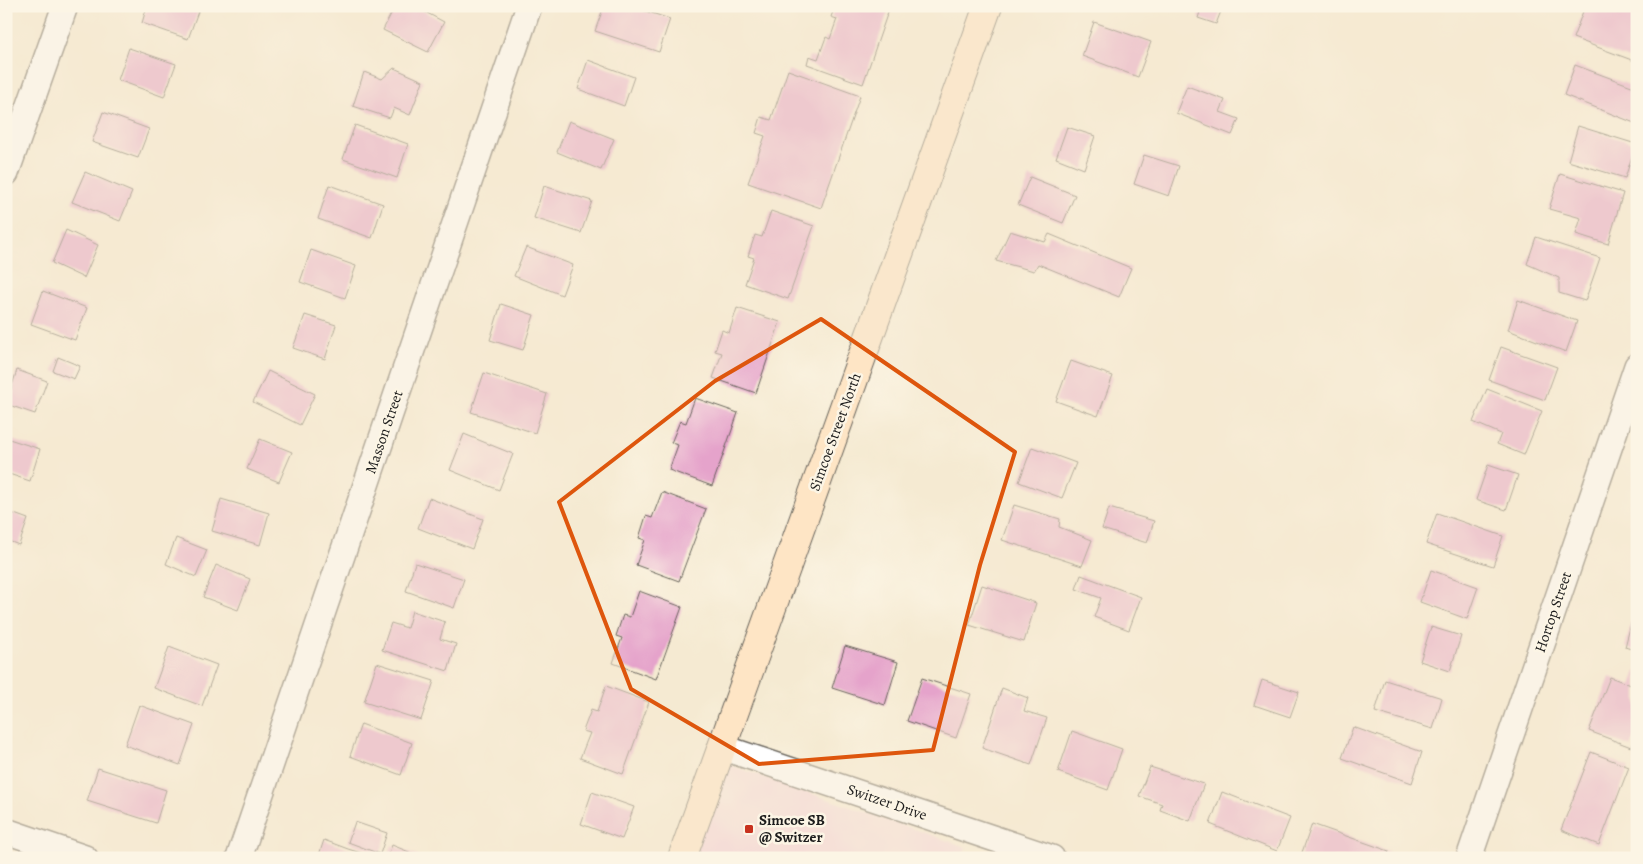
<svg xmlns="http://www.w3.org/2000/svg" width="1643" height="864" font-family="Alegreya,serif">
<rect width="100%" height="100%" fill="#fcf5e5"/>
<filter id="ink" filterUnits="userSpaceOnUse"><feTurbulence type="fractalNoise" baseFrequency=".02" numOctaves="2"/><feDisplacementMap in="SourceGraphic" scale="10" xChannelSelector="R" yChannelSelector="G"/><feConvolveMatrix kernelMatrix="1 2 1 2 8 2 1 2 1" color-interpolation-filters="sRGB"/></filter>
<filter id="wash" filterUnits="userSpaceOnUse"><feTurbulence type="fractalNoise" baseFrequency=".0096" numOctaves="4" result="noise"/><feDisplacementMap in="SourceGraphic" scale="20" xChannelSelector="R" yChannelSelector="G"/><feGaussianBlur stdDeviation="1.12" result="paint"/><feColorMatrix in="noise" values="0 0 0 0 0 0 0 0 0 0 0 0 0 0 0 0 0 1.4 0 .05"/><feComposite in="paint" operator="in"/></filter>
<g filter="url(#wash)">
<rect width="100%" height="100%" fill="#f5ead2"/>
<!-- built -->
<path fill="#f4cfdd" d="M715,760L966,847L963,858H682Z"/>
<g id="blocks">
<!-- building -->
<path fill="#e5a3cb" d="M147,6H200L188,39L142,23Z
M395,6H414L444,22L428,52L383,30Z
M604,6H630L670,19L659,52L595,31Z
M835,6H890L863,84L807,64L809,56L818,59L826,37L830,39L837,19L831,17Z
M1202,6H1223L1216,24L1198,18Z
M1585,6H1601L1618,13L1621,6H1637V62L1573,38Z
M1094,22L1151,42L1138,77L1082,56Z
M129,48L176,64L164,97L118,80Z
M588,60L634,77L624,106L578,89Z
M1575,65L1637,88V124L1564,95Z
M394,68L423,81L410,115L394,108L390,118L353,106L364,72L382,79Z
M788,70L860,96L821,208L748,183L765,136L756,133L761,117L771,120Z
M1187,86L1225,100L1220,112L1239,119L1232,135L1176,113Z
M103,112L149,129L138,158L92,142Z
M569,121L614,139L601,170L557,152Z
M355,125L408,144L397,178L343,159Z
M1578,126L1636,144L1625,178L1568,161Z
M1067,127L1095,136L1084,169L1056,158Z
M1144,155L1179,166L1169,196L1134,184Z
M85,172L132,192L120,221L72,202Z
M1560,174L1623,193L1608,244L1576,234L1581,218L1549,209Z
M1030,177L1075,195L1063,223L1018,205Z
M329,185L383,204L372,238L318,219Z
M544,186L592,201L581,233L534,218Z
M771,211L814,226L788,299L745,284L754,258L748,256L755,235L762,237Z
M66,230L98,245L84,278L52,263Z
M1010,231L1045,242L1049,234L1131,268L1119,297L1038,264L1034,271L996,261Z
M1536,237L1600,258L1585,301L1559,293V278L1527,264Z
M526,247L573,265L562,295L514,276Z
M311,250L356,266L345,298L300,282Z
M43,291L87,308L75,340L31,324Z
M1518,300L1577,321L1566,352L1508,330Z
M501,304L534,315L523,350L490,340Z
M737,308L780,322L756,393L713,378L722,353L715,351L722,330L729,333Z
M305,315L336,325L325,359L293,348Z
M1501,347L1557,367L1545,400L1489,380Z
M58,357L80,366L74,379L53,371Z
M1071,361L1113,376L1098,416L1056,401Z
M17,370L47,381L35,414L6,404Z
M268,371L315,394L300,425L253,402Z
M484,373L547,394L535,433L471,412Z
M1487,389L1542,411L1524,455L1497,444L1501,434L1473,422Z
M695,398L738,413L712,486L669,470L678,445L671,443L680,421L686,423Z
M464,434L513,454L499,490L450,470Z
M6,438L40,449L30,481L6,473Z
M260,439L292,452L279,482L247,469Z
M1032,447L1076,463L1062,498L1019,482Z
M1488,465L1518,475L1506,510L1476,500Z
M662,492L706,509L679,581L636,565L645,540L639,538L646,516L652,518Z
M429,498L483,519L472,549L418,528Z
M221,499L269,513L260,545L212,531Z
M1014,505L1060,519L1059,527L1092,540L1082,566L1002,540Z
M1109,508L1154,521L1147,543L1102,529Z
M6,511L28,519L19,545L6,540Z
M1437,513L1503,536L1493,566L1426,544Z
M176,538L207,550L196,577L166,564Z
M415,563L464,579L454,608L406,591Z
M216,565L250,579L238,610L203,597Z
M1431,570L1478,587L1467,619L1420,602Z
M1081,575L1141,597L1129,630L1094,617L1101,598L1076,589Z
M982,585L1036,603L1024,642L969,625Z
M639,591L682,607L656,679L613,663L622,638L616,636L623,615L630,617Z
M1636,604H1637V651L1625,647Z
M412,611L445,622L440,639L456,644L448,671L382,650L391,623L407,628Z
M1431,627L1461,636L1450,671L1420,661Z
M845,646L898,662L885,705L832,688Z
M169,647L217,665L202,706L154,688Z
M377,663L434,681L421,720L364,702Z
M1637,669V731L1631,747L1589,731L1610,677L1631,685Z
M922,678L971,694L956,738L907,721Z
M1262,680L1299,692L1290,717L1254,705Z
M1385,680L1442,698L1433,729L1375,712Z
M606,686L649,702L623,774L580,758L590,733L583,731L591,710L597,712Z
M1002,688L1028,698L1024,711L1047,718L1031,765L982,748Z
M139,705L194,725L180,765L125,745Z
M361,724L412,743L401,775L350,756Z
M1353,727L1422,752L1412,783L1342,758Z
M1072,731L1122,749L1108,790L1058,772Z
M1591,752L1629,767L1599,845L1561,830Z
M1150,767L1204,784L1190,821L1160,810L1162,804L1139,796Z
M98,768L166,790L156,823L87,801Z
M592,792L634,807L622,839L581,824Z
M1222,792L1290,818L1277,851L1210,824Z
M355,822L387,833L380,854L348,842Z
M1312,824L1389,851L1387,858H1300Z
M324,840L348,849L377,858H318Z
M392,845L424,858H387Z"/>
</g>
</g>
<g filter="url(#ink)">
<use href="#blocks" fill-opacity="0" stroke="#68645c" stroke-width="1"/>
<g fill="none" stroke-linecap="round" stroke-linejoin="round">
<defs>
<path id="street" d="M6,173L65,6
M721,747L1052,858
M6,831L85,858
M239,858L529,6
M1469,858L1637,366"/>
<path id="secondary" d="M682,858L988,6"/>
</defs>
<!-- street casing -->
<use href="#street" stroke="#68645c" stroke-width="28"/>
<!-- secondary casing -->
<use href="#secondary" stroke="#68645c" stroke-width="30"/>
<!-- street -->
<use href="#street" stroke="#fff" stroke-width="25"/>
<!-- secondary -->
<use href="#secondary" stroke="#fee5c5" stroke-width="28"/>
</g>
</g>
<!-- marked area -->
<path d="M0 0H1643V864H0ZM821,319L1015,452L980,565L933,750L759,764L631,689L559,502L715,381Z" fill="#f5ead2" fill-opacity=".55" fill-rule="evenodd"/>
<path fill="none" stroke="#de560d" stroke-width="4" stroke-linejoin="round" d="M821,319L1015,452L980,565L933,750L759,764L631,689L559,502L715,381Z"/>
<!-- markers -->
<rect fill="#c8321e" stroke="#fcf5e5" stroke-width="2" x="744" y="824" width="10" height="10" rx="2.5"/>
<g text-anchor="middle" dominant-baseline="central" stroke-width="5" stroke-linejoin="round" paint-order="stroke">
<!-- street labels -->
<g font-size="15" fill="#1c1c1c" stroke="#fcf5e5">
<text transform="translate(384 432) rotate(-71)">Masson Street</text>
<text transform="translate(835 432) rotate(-70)">Simcoe Street North</text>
<text transform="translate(1553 612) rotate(-71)">Hortop Street</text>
<text transform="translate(887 802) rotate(19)">Switzer Drive</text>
</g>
<!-- poi labels -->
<g font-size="15" font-weight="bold" fill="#1c1c1c" stroke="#fcf5e5" text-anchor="start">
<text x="759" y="820">Simcoe SB<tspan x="759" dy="17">@ Switzer</tspan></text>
</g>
</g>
<!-- margin -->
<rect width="1643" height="864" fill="none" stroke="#fcf5e5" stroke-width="25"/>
</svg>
